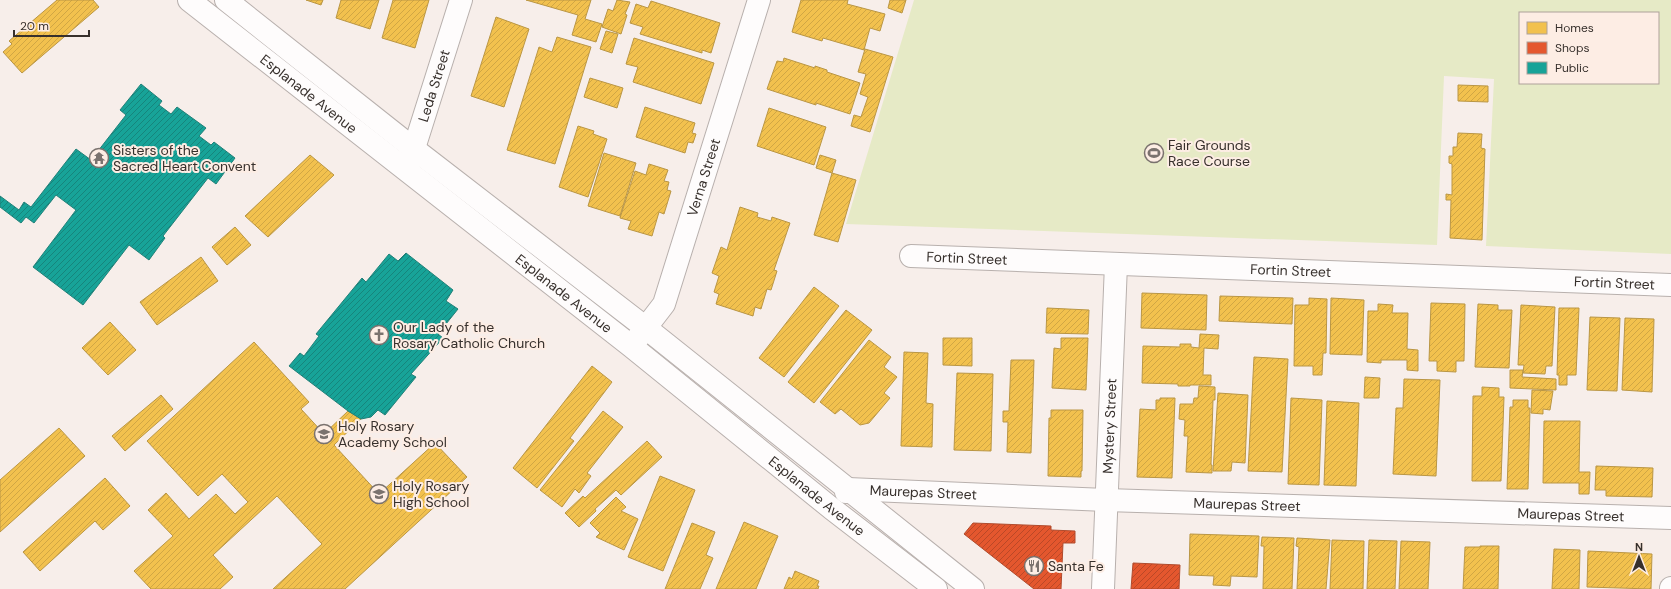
<svg xmlns="http://www.w3.org/2000/svg" width="1671" height="589" font-family="'DM Sans',sans-serif">
<defs>
<pattern id="homes-hatch" width="6" height="6" patternUnits="userSpaceOnUse"><rect width="6" height="6" fill="#f2c14e"/><path d="M-1 1l2-2M0 6l6-6M5 7l2-2" fill="none" stroke="#d0a644"/></pattern>
<pattern id="shops-hatch" width="6" height="6" patternUnits="userSpaceOnUse"><rect width="6" height="6" fill="#e4572e"/><path d="M-1 1l2-2M0 6l6-6M5 7l2-2" fill="none" stroke="#ba4827"/></pattern>
<pattern id="public-hatch" width="6" height="6" patternUnits="userSpaceOnUse"><rect width="6" height="6" fill="#17a398"/><path d="M-1 1l2-2M0 6l6-6M5 7l2-2" fill="none" stroke="#16857c"/></pattern>
</defs>
<rect width="100%" height="100%" fill="#f7eeea"/>
<!-- pitch -->
<path fill="#e6eac6" fill-rule="evenodd" d="M914,0H1671V254L1486,246L1494,79L1444,76L1437,245L846,224ZM1520,13H1658V83H1520Z"/>
<!-- homes -->
<path fill="url(#homes-hatch)" stroke="#ba9644" d="M57,0H93L99,7L22,73L3,52L12,44L9,41Z
M306,0H323L321,5Z
M341,0H379L370,29L336,18Z
M393,0H429L415,48L382,38Z
M526,0H591L585,19L602,24L596,42L572,35L578,15Z
M617,0L630,2L625,14L627,15L621,34L602,27L608,9L613,11Z
M801,0H848L847,4L885,14L880,31L870,28L864,50L823,38L822,41L792,32Z
M890,0H906L902,13L888,8Z
M651,1L720,23L711,53L702,50V53L640,34L643,27L630,23L636,4L648,8Z
M496,17L529,29L504,107L471,96Z
M606,31L618,34L612,53L600,49Z
M557,37L591,47L555,164L507,150L539,47L552,52Z
M634,38L714,63L701,104L633,82L638,67L626,64Z
M865,49L893,57L870,132L851,126L854,115L861,117L868,97L860,94L866,74L858,72Z
M784,58L815,68V66L827,70V72L860,83L850,114L816,103V105L767,89L777,61L783,62Z
M590,78L623,88L617,108L584,97Z
M1458,85L1488,86V102L1458,101Z
M645,107L695,123L692,133L696,134L693,143L688,142L685,153L636,137Z
M769,108L826,127L814,165L757,146Z
M578,126L594,131L593,134L607,139L588,197L559,187Z
M1458,133L1482,134L1481,148L1485,149L1482,240L1450,238L1451,200H1446V194L1452,195V164L1449,163V156H1453V147H1457Z
M604,153L636,163L620,216L588,206Z
M310,155L334,175L268,237L245,216Z
M820,155L836,160L832,173L816,168Z
M649,164L668,170L664,181L669,182L667,190L671,191L664,214L659,212L652,236L628,229L631,221L620,218L635,171L646,175Z
M832,173L856,180L838,242L814,235Z
M740,207L758,213L757,217L771,221L772,217L790,223L774,270L777,271L771,290L767,289L761,309L755,307L753,316L716,304L719,294L714,292L719,276L712,273L721,247L727,250Z
M235,227L251,245L227,265L212,247Z
M201,257L218,281L157,325L140,302Z
M814,287L839,306L784,377L759,358Z
M1142,293L1207,295L1206,330L1141,328Z
M1220,296L1293,298L1292,324L1219,321Z
M1309,298L1327,299L1326,353H1323L1322,375H1313V366H1294L1295,305H1309Z
M1331,298L1364,300L1362,355L1330,354Z
M1431,303L1465,304L1464,361H1456V372L1437,371V361H1429Z
M1378,304L1393,305L1392,313H1408L1407,349L1418,350V371L1407,370V360H1381V363L1367,362L1368,311H1378Z
M1478,304L1498,305V310H1512L1509,368L1475,367Z
M1521,305L1555,307L1552,366H1546L1545,374L1523,373L1524,365H1518Z
M1047,308L1089,310L1088,334L1046,333Z
M1559,308H1579L1576,375H1567V385H1559V375H1557Z
M846,310L872,330L814,403L788,382Z
M1590,317L1620,318L1617,391L1587,390Z
M1625,318L1654,319L1652,392L1622,390Z
M110,322L136,350L108,375L82,348Z
M1200,334L1219,335L1218,349L1204,348L1203,375H1211V385H1190V386H1178V384L1142,383L1143,346L1180,347V344H1191V347L1199,348Z
M943,338H972V366L943,365Z
M1061,338H1088L1086,390L1052,388L1054,348L1061,349Z
M869,340L891,357L884,367L897,377L884,393L890,398L869,423L860,425L841,409L835,414L820,402Z
M254,342L309,402L301,409L324,434L348,411L361,419L334,445L379,494L435,443L467,477L345,589H273L322,544L277,496L213,555L233,577L220,589H151L134,571L173,536L148,510L166,493L189,519L216,494L235,514L248,502L222,474L198,496L147,441Z
M904,352L928,353L926,403L933,404L932,447L901,446Z
M1254,357L1288,359L1282,472L1248,471Z
M1011,360H1034L1031,453L1007,452L1008,422H1003V411H1009Z
M592,366L612,382L570,438L574,441L537,488L513,468Z
M1510,370H1523L1522,377L1556,379V390L1510,388Z
M957,373L993,374L991,451L954,450Z
M1365,377L1380,378L1379,398H1364Z
M1404,379L1440,380L1436,476L1393,474L1396,408H1403Z
M1199,386L1215,387V400H1213L1211,465H1212V473L1186,472L1188,436H1184L1185,420L1179,419L1180,404H1193L1194,398H1198Z
M1482,387L1499,388V397H1504L1501,481H1472L1473,396H1482Z
M1532,390L1553,391L1550,410L1543,409V414L1531,413Z
M1218,393L1248,395L1245,463L1232,462L1231,471H1213Z
M161,395L173,409L125,451L112,436Z
M1160,398H1175L1172,478L1137,477L1140,409L1156,410V400H1160Z
M1291,398L1322,400L1319,485L1288,484Z
M1513,400H1528V408H1530L1528,489H1507L1510,407H1513Z
M1327,401L1359,403L1356,486L1324,485Z
M1051,410H1083L1082,471H1081V477L1048,476L1049,418H1051Z
M603,411L623,427L587,473L591,476L579,493L575,489L562,507L540,490Z
M1544,421H1580L1579,472H1590L1589,494H1579V483H1543Z
M59,428L85,456L0,532V480Z
M647,441L662,457L621,495L616,490L595,509L596,511L579,527L565,513L583,496L585,498Z
M1596,466L1653,468L1652,497L1606,496V490H1595Z
M660,476L695,490L663,571L628,557Z
M105,478L130,506L103,530L95,521L40,571L23,552Z
M616,497L626,507L621,511L638,519L624,550L596,537L600,533L590,523Z
M744,522L778,536L756,589H716Z
M692,523L715,532L706,555L713,558L700,589H665Z
M1190,534L1259,536L1257,577L1231,576L1230,586L1213,585L1214,576L1189,575Z
M1262,537L1294,538L1292,589H1263L1264,546H1261Z
M1297,538L1330,540L1326,589H1297L1299,547L1296,546Z
M1332,540L1364,541L1363,589H1330Z
M1369,540L1397,541L1395,589H1367Z
M1401,541L1430,542L1428,589H1399Z
M1480,546H1499L1498,589H1463L1465,547H1480Z
M1554,549L1580,550L1579,589H1552Z
M1588,551L1652,554L1651,589L1587,587Z
M795,571L819,581L817,586H819L818,589H784L789,577L792,579Z"/>
<!-- shops -->
<path fill="url(#shops-hatch)" stroke="#b04b2d" d="M973,523L1051,526V530L1075,531V543H1063L1061,589H1034L964,534Z
M1133,563L1180,565L1179,589H1131Z"/>
<!-- public -->
<path fill="url(#public-hatch)" stroke="#218078" d="M141,84L162,101L159,105L171,114L177,107L206,128L199,136L211,145L214,142L235,158L216,184L208,178L163,236L165,238L149,260L129,245L83,305L33,267L76,210L56,195L34,223L26,217L21,223L0,207V196L19,210L24,202L31,207L76,149L91,160L126,115L120,110Z
M406,253L453,290L446,301L458,309L438,334L443,338L411,374L416,377L385,415L378,410L371,417L361,419L348,411L289,366L300,353L304,356L319,336L316,334L362,278L366,282L389,254L398,261Z"/>
<g fill="none" stroke-linecap="round" stroke-linejoin="round">
<defs>
<g id="minor">
<path id="s1" d="M189,0L631,346L831,508L936,589"/>
<path d="M226,0L414,149L646,328L973,589"/>
<path id="s2" d="M410,161L461,0"/>
<path id="s3" d="M911,256L1671,285"/>
<path id="s4" d="M637,339L664,304L759,0"/>
<path id="s5" d="M846,492L848,489L1106,500L1671,518"/>
<path id="s6" d="M1103,589L1116,264"/>
<path d="M1671,589V588"/>
</g>
</defs>
<!-- minor casing -->
<use href="#minor" stroke="#b8b0ad" stroke-width="24"/>
<!-- minor -->
<use href="#minor" stroke="#fefcfc" stroke-width="22"/>
</g>
<!-- icons -->
<defs>
<symbol id="stadium-ring" viewBox="-11 -11 22 22"><circle r="9.5" fill="#fdede4" stroke="#7a726e" stroke-width="1.5"/><path d="M0-5a6.5 5 0 1 0 0 10a6.5 5 0 1 0 0-10ZM-3.5-1.8h7v3.6h-7Z" fill="#7a726e"/></symbol>
<symbol id="temple-ring" viewBox="-11 -11 22 22"><circle r="9.5" fill="#fdede4" stroke="#7a726e" stroke-width="1.5"/><path d="M0-6L5-2H3V0L6.5 2.5H4V6H1.5V3h-3V6H-4V2.5H-6.5L-3 0V-2H-5Z" fill="#7a726e"/></symbol>
<symbol id="church-ring" viewBox="-11 -11 22 22"><circle r="9.5" fill="#fdede4" stroke="#7a726e" stroke-width="1.5"/><path d="M-1.2-6h2.4v3.5h3.3v2.4h-3.3V6h-2.4V-.1h-3.3v-2.4h3.3Z" fill="#7a726e"/></symbol>
<symbol id="school-ring" viewBox="-11 -11 22 22"><circle r="9.5" fill="#fdede4" stroke="#7a726e" stroke-width="1.5"/><path d="M0-5L7-2L0 1L-7-2ZM-4 1L0 2.5L4 1V4Q0 6-4 4Z" fill="#7a726e"/></symbol>
<symbol id="restaurant-ring" viewBox="-11 -11 22 22"><circle r="9.5" fill="#fdede4" stroke="#7a726e" stroke-width="1.5"/><path d="M-5-6h1v4h1v-4h1v4h1v-4h1v5L-1.5 .5V6h-2V.5L-5-1ZM5-6V6H3V1.5H1.5Q1.5-4 5-6Z" fill="#7a726e"/></symbol>
</defs>
<g fill-rule="evenodd">
<use href="#stadium-ring" x="1143" y="142" width="22" height="22"/>
<use href="#temple-ring" x="88" y="147" width="22" height="22"/>
<use href="#church-ring" x="368" y="324" width="22" height="22"/>
<use href="#school-ring" x="313" y="423" width="22" height="22"/>
<use href="#school-ring" x="368" y="483" width="22" height="22"/>
<use href="#restaurant-ring" x="1023" y="555" width="22" height="22"/>
</g>
<g text-anchor="middle" dominant-baseline="central" stroke-width="4" stroke-linejoin="round" paint-order="stroke">
<!-- street labels -->
<g font-size="14" fill="#37302c" stroke="#fdede4">
<text stroke="none"><textPath href="#s2" startOffset="79">Leda Street</textPath></text>
<text stroke="none"><textPath href="#s1" startOffset="152">Esplanade Avenue</textPath></text>
<text stroke="none"><textPath href="#s4" startOffset="177">Verna Street</textPath></text>
<text stroke="none"><textPath href="#s3" startOffset="56">Fortin Street</textPath></text>
<text stroke="none"><textPath href="#s3" startOffset="380">Fortin Street</textPath></text>
<text stroke="none"><textPath href="#s3" startOffset="704">Fortin Street</textPath></text>
<text stroke="none"><textPath href="#s1" startOffset="476">Esplanade Avenue</textPath></text>
<text stroke="none"><textPath href="#s6" startOffset="163">Mystery Street</textPath></text>
<text stroke="none"><textPath href="#s5" startOffset="79">Maurepas Street</textPath></text>
<text stroke="none"><textPath href="#s1" startOffset="800">Esplanade Avenue</textPath></text>
<text stroke="none"><textPath href="#s5" startOffset="403">Maurepas Street</textPath></text>
<text stroke="none"><textPath href="#s5" startOffset="727">Maurepas Street</textPath></text>
</g>
<!-- poi labels -->
<g font-size="14" fill="#37302c" stroke="#fdede4" text-anchor="start">
<text x="1168" y="145">Fair Grounds<tspan x="1168" dy="16">Race Course</tspan></text>
<text x="113" y="150">Sisters of the<tspan x="113" dy="16">Sacred Heart Convent</tspan></text>
<text x="393" y="327">Our Lady of the<tspan x="393" dy="16">Rosary Catholic Church</tspan></text>
<text x="338" y="426">Holy Rosary<tspan x="338" dy="16">Academy School</tspan></text>
<text x="393" y="486">Holy Rosary<tspan x="393" dy="16">High School</tspan></text>
<text x="1048" y="566">Santa Fe</text>
</g>
</g>
<!-- legend -->
<rect x="1519" y="12" width="140" height="72" fill="#fdede4" stroke="#aea19a"/>
<rect x="1527" y="22" width="20" height="12" fill="#f2c14e" stroke="#aea19a"/>
<text x="1555" y="32" font-size="12" fill="#37302c">Homes</text>
<rect x="1527" y="42" width="20" height="12" fill="#e4572e" stroke="#aea19a"/>
<text x="1555" y="52" font-size="12" fill="#37302c">Shops</text>
<rect x="1527" y="62" width="20" height="12" fill="#17a398" stroke="#aea19a"/>
<text x="1555" y="72" font-size="12" fill="#37302c">Public</text>
<!-- north arrow -->
<g transform="translate(1639 557)" stroke="#fdede4" stroke-width="3" paint-order="stroke">
<path d="M0-3L7 15L0 10L-7 15Z" fill="#37302c"/>
<text y="-6" font-size="11" font-weight="bold" text-anchor="middle" fill="#37302c">N</text>
</g>
<!-- scale -->
<path d="M14 30v6h75v-6" fill="none" stroke="#37302c" stroke-width="2"/>
<text x="20" y="30" font-size="12" fill="#37302c" stroke="#fdede4" stroke-width="3" paint-order="stroke">20 m</text>
</svg>
